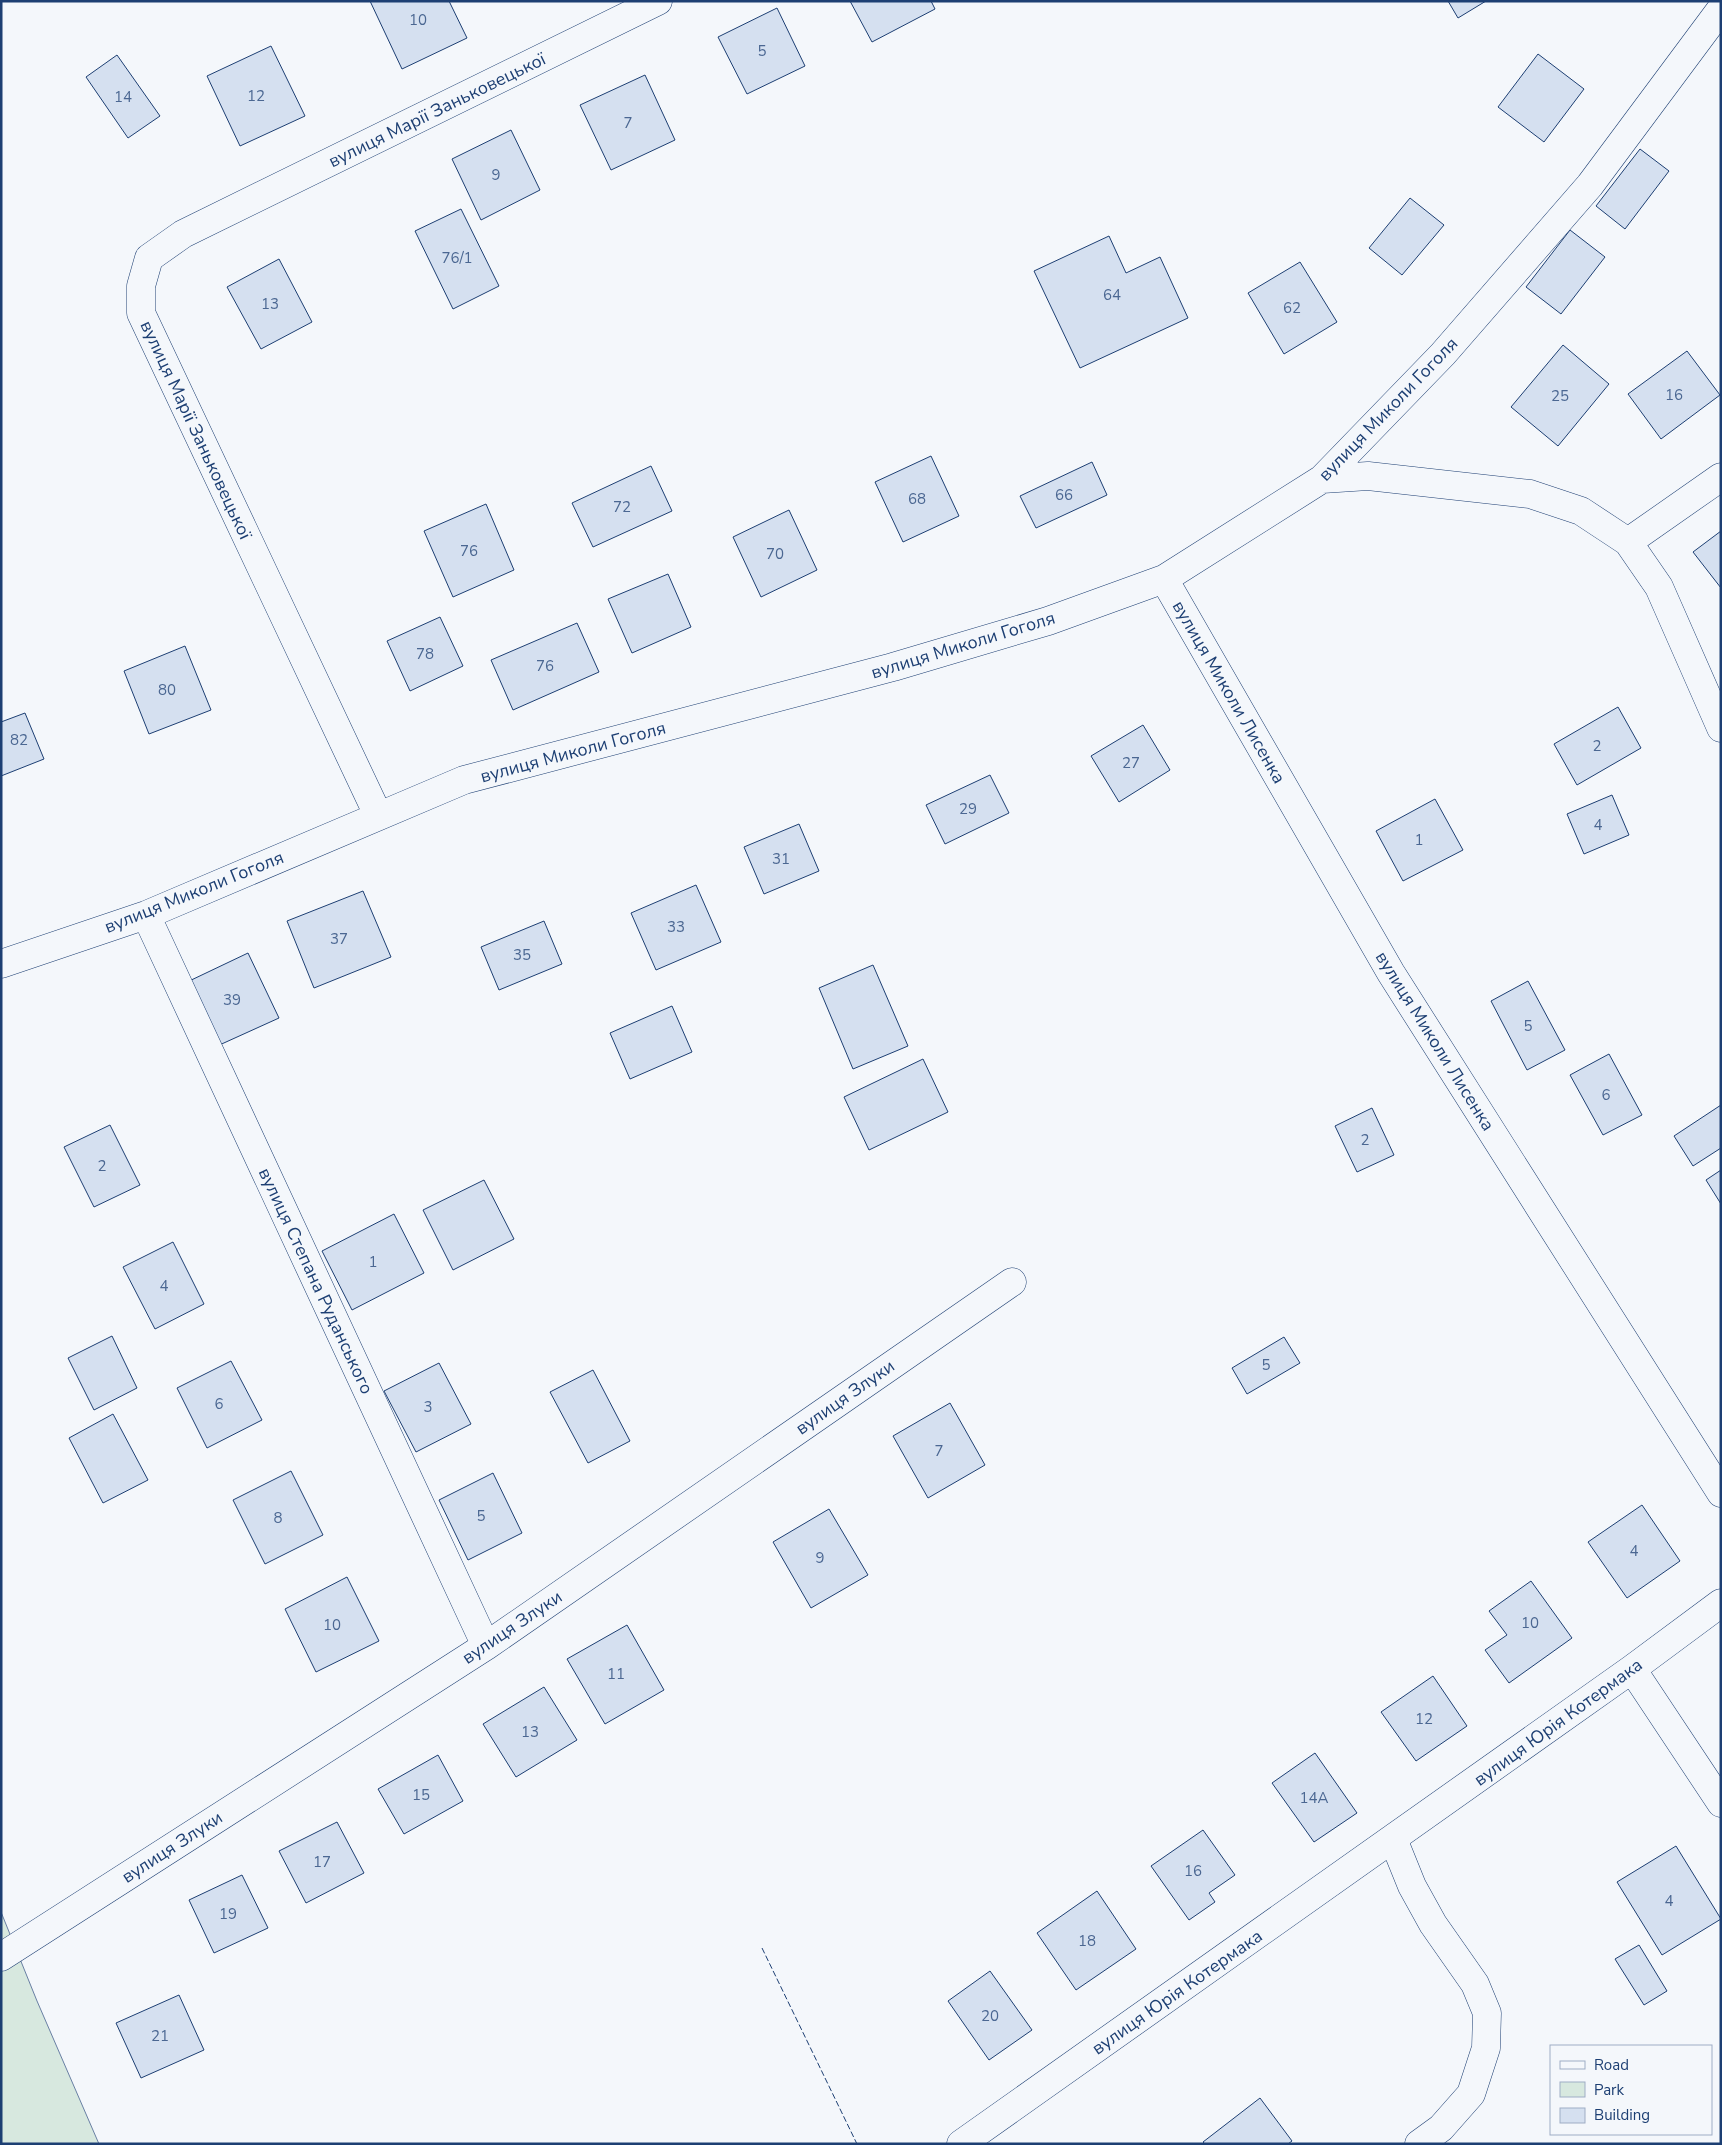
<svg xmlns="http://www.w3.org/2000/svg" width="1722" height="2145" font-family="'Nunito Sans',sans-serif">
<rect width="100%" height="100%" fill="#f4f7fb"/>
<!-- green -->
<path fill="#d7e8df" stroke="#687fa3" d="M1,1912L37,2001L99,2144H1Z"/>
<!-- building -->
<path fill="#d5e0f0" stroke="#1d3f73" d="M370,1H449L467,38L402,69Z
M850,1H931L935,9L872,42Z
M1448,1H1486L1458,18Z
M777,8L805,66L747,94L718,37Z
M271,46L305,116L240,146L207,76Z
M1538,54L1584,89L1544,142L1498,107Z
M117,55L160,116L128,138L86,77Z
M645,75L675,140L611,170L580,105Z
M511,130L540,190L481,220L452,159Z
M1640,149L1669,171L1625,229L1596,206Z
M1410,198L1444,225L1402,275L1369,248Z
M461,209L499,286L453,309L415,231Z
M1570,230L1605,257L1561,314L1526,287Z
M1109,236L1126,273L1160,257L1188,318L1080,368L1034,271Z
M279,259L312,322L261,349L227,287Z
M1300,262L1337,322L1284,354L1248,293Z
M1563,345L1609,384L1558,446L1511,407Z
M1687,351L1720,395L1661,439L1628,394Z
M931,456L959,516L903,542L875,482Z
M1092,462L1107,495L1036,528L1020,496Z
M651,466L672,511L593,547L572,503Z
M486,504L514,570L453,597L424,531Z
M789,510L817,570L761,597L733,537Z
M1721,531V588L1693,552Z
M668,574L691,627L632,653L608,599Z
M440,617L463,666L410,691L387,641Z
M577,623L599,672L513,710L491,660Z
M185,646L211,710L149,734L124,671Z
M1618,707L1641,748L1577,785L1554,744Z
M25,713L44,759L1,776V722Z
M1143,725L1170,770L1119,802L1091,756Z
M990,775L1009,813L945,844L926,805Z
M1612,795L1629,835L1584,854L1567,814Z
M1435,799L1463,850L1403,881L1376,831Z
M799,824L819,871L764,894L744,847Z
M696,885L721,942L656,970L631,913Z
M363,891L391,957L314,988L287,921Z
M544,921L562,964L499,990L481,947Z
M248,953L279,1018L215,1047L185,983Z
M873,965L908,1046L853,1069L819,988Z
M1528,981L1565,1050L1527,1070L1491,1001Z
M672,1006L692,1052L630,1079L610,1033Z
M1609,1054L1642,1115L1603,1135L1570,1075Z
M923,1059L948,1112L869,1150L844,1097Z
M1721,1105V1148L1693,1166L1674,1136Z
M1372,1108L1394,1155L1357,1172L1335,1126Z
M110,1125L140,1185L94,1207L64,1147Z
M1721,1170V1204L1706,1180Z
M484,1180L514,1239L453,1270L423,1210Z
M394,1214L424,1273L352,1310L322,1251Z
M173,1242L204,1304L155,1329L123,1267Z
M112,1336L137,1388L94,1410L68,1358Z
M1284,1337L1300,1363L1247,1394L1232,1368Z
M231,1361L262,1420L207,1448L177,1388Z
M439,1363L471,1424L416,1452L384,1391Z
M593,1370L630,1441L588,1463L550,1392Z
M950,1403L985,1465L928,1498L893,1436Z
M113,1414L148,1480L103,1503L69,1438Z
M291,1471L323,1535L265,1564L233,1500Z
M493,1473L522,1533L468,1560L439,1500Z
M1642,1505L1680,1561L1627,1598L1588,1542Z
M829,1509L868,1575L811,1608L773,1542Z
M347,1577L379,1641L316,1672L285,1609Z
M1531,1581L1572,1638L1509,1683L1485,1650L1507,1635L1489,1611Z
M627,1625L664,1690L605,1724L567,1659Z
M1433,1676L1467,1726L1416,1761L1381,1712Z
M544,1687L577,1740L516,1777L483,1724Z
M1315,1753L1357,1813L1314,1842L1272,1783Z
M438,1755L463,1801L404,1834L378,1789Z
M337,1822L364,1873L306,1903L279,1851Z
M1203,1830L1235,1875L1209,1893L1215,1902L1189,1920L1151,1866Z
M1676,1846L1721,1919L1662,1955L1617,1882Z
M242,1875L268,1928L214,1953L189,1900Z
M1097,1891L1136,1949L1076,1990L1037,1933Z
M1639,1945L1667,1991L1644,2005L1615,1959Z
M990,1971L1032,2030L989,2060L948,2001Z
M179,1995L204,2050L141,2078L116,2023Z
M1260,2098L1292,2141L1288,2144H1205L1203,2142Z"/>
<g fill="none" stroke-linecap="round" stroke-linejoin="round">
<defs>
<path id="minor" d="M1322,479L1368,476L1530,494L1581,511L1628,542L1659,587L1721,728
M1628,542L1721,477
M1164,579L1391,973L1721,1493
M378,815L141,313V286L149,258L183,234L658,1
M146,915L486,1646
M1,964L146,915L464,780L893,667L1048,621L1164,579L1322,479L1443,354L1590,185L1721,9
M1632,1669L1721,1803
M1393,1839L1412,1886L1433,1924L1475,1984L1487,2013L1486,2048L1471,2094L1441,2128L1419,2144
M1,1957L486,1646L1012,1282
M961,2144L1632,1669L1721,1603"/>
</defs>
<!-- minor casing -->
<use href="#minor" stroke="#1d3f73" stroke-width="29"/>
<!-- minor -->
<use href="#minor" stroke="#f4f7fb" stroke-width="28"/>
<!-- fence -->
<path stroke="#1d3f73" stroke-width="1" stroke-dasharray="6 2.5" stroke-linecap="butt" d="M762,1948L857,2144"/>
</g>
<g text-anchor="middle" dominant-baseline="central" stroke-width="4" stroke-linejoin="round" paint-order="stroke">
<!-- number labels -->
<g font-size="15" fill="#4b6792">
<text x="418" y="20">10</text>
<text x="762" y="51">5</text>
<text x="256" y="96">12</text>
<text x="123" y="97">14</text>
<text x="628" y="123">7</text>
<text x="496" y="175">9</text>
<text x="457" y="258">76/1</text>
<text x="1112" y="295">64</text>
<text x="270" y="304">13</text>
<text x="1292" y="308">62</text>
<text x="1674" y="395">16</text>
<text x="1560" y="396">25</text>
<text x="1064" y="495">66</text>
<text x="917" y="499">68</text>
<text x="622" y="507">72</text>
<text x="469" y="551">76</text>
<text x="775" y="554">70</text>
<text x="425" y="654">78</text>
<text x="545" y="666">76</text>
<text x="167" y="690">80</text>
<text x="19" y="740">82</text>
<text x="1597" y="746">2</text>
<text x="1131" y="763">27</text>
<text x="968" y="809">29</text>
<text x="1598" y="825">4</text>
<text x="1419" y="840">1</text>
<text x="781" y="859">31</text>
<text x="676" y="927">33</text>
<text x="339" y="939">37</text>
<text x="522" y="955">35</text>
<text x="232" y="1000">39</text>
<text x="1528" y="1026">5</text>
<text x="1606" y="1095">6</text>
<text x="1365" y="1140">2</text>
<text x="102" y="1166">2</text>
<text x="373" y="1262">1</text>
<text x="164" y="1286">4</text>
<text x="1266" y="1365">5</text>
<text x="219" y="1404">6</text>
<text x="428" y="1407">3</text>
<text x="939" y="1451">7</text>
<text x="481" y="1516">5</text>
<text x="278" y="1518">8</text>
<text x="1634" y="1551">4</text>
<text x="820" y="1558">9</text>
<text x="1530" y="1623">10</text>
<text x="332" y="1625">10</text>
<text x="616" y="1674">11</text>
<text x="1424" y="1719">12</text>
<text x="530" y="1732">13</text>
<text x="421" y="1795">15</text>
<text x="1314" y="1798">14А</text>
<text x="322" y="1862">17</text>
<text x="1193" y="1871">16</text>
<text x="1669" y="1901">4</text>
<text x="228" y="1914">19</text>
<text x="1087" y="1941">18</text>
<text x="990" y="2016">20</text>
<text x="160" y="2036">21</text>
</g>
<!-- street labels -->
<g font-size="18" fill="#1d3f73" stroke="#f4f7fb">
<text transform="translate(437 110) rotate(-26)">вулиця Марії Заньковецької</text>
<text transform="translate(1388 409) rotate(-46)">вулиця Миколи Гоголя</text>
<text transform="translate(196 430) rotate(65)">вулиця Марії Заньковецької</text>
<text transform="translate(963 645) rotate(-17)">вулиця Миколи Гоголя</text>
<text transform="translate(1229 692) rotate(60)">вулиця Миколи Лисенка</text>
<text transform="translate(573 752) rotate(-15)">вулиця Миколи Гоголя</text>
<text transform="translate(194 892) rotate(-22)">вулиця Миколи Гоголя</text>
<text transform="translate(1435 1041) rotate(58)">вулиця Миколи Лисенка</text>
<text transform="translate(316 1281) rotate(65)">вулиця Степана Руданського</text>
<text transform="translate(845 1397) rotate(-35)">вулиця Злуки</text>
<text transform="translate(512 1627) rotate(-34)">вулиця Злуки</text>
<text transform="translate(1558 1722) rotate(-36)">вулиця Юрія Котермака</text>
<text transform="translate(172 1847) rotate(-33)">вулиця Злуки</text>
<text transform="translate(1177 1992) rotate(-35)">вулиця Юрія Котермака</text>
</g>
</g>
<!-- border -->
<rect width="1722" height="2145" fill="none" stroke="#1d3f73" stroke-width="5"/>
<!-- legend -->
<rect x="1550" y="2045" width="162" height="90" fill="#f4f7fb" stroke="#9eadc5"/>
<rect x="1560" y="2061" width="25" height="8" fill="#f4f7fb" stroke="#9eadc5"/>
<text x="1594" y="2070" font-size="15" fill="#1d3f73">Road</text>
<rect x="1560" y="2082" width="25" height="15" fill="#d7e8df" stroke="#9eadc5"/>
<text x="1594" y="2095" font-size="15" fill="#1d3f73">Park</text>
<rect x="1560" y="2108" width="25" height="15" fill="#d5e0f0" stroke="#9eadc5"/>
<text x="1594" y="2120" font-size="15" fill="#1d3f73">Building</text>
</svg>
